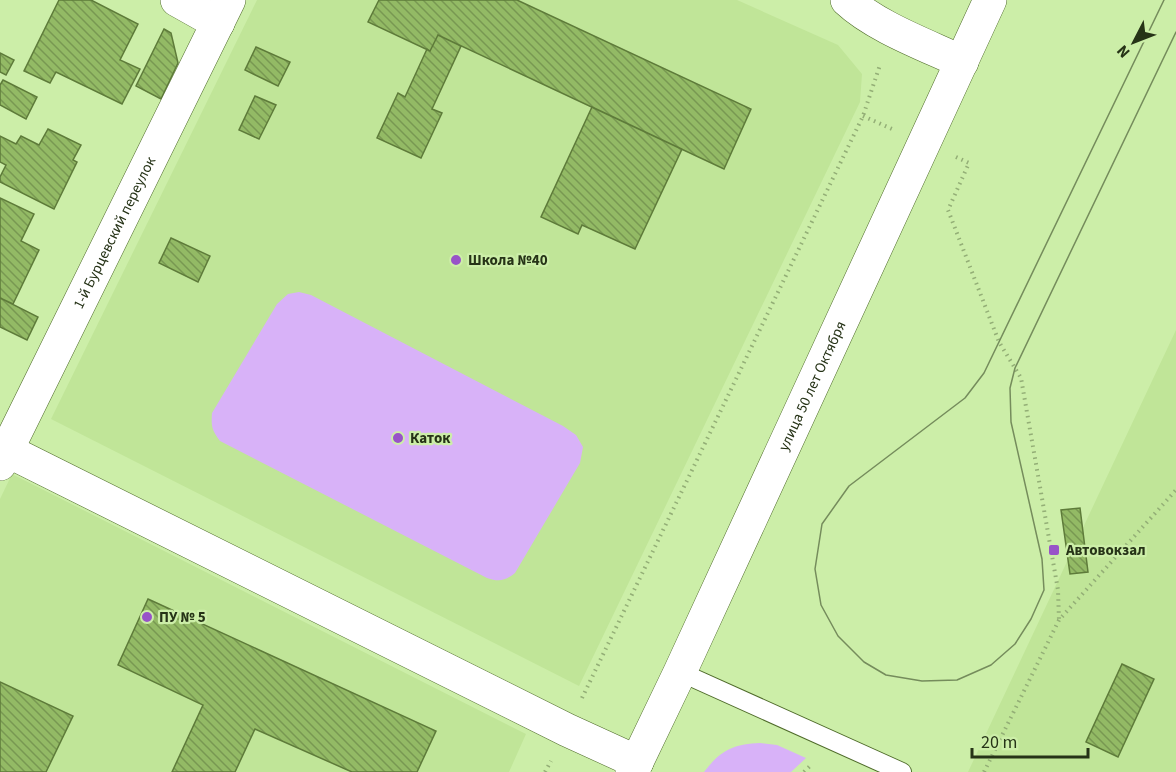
<svg xmlns="http://www.w3.org/2000/svg" width="1176" height="772" font-family="'Source Sans 3',sans-serif">
<defs>
<pattern id="building-back-hatch" width="6" height="6" patternUnits="userSpaceOnUse" patternTransform="scale(1.5)"><rect width="6" height="6" fill="#93ba65"/><path d="M-1 5l2 2M0 0l6 6M5-1l2 2" fill="none" stroke="#789852"/></pattern>
</defs>
<rect width="100%" height="100%" fill="#cceea8"/>
<!-- built -->
<path fill="#c0e598" d="M257,0H737L838,45L862,74L860,102L579,686L51,419Z
M1176,330V772H968Z
M12,474L526,734L509,772H0V499Z"/>
<!-- grass -->
<path fill="#d8b2f8" d="M299,292L311,295L563,426L576,435L583,447L580,463L515,573C505,581 499,582 487,578L220,441C212,430 211,427 212,413L277,304L288,294Z
M760,743L777,745L806,758L791,772H704C720,751 733,744 760,743Z"/>
<!-- building -->
<path fill="url(#building-back-hatch)" stroke="#5e7b3a" stroke-width="1.5" d="M59,0H91L138,24L120,60L140,69L122,104L56,72L50,83L24,71Z
M379,0H517L751,109L724,169L438,35L430,51L368,22Z
M164,29L171,33L178,63L161,99L136,86Z
M438,35L461,46L432,109L442,113L421,158L377,138L398,93L405,97L427,49L430,51Z
M256,47L290,62L278,86L245,70Z
M0,53L14,60L6,75L0,72Z
M3,80L37,97L26,119L0,105V85Z
M255,96L276,105L259,139L239,130Z
M592,107L682,149L635,249L582,225L578,234L541,217Z
M48,129L81,145L73,160L77,162L54,209L0,182V177L6,165L0,162V136L16,144L21,136L39,145Z
M0,198L34,214L21,241L39,250L13,304L0,298Z
M171,238L210,256L198,282L159,263Z
M0,298L38,317L27,340L0,327Z
M1080,508L1088,572L1070,574L1061,510Z
M148,599L436,731L417,772H352L255,729L235,772H172L203,705L118,665Z
M1122,664L1154,679L1118,757L1086,742Z
M0,682L73,716L46,772H0Z"/>
<g fill="none" stroke-linecap="round" stroke-linejoin="round">
<defs>
<path id="lane" d="M680,672L902,772"/>
<g id="street">
<path d="M177,0L218,23"/>
<path d="M6,450L567,730L637,762"/>
<path id="s1" d="M0,464L229,0"/>
</g>
<path id="secondary" d="M847,0C876,27 926,45 962,62"/>
<g id="primary">
<path id="s2" d="M632,772L680,672L990,0"/>
</g>
</defs>
<!-- lane casing -->
<use href="#lane" stroke="#4f6b2a" stroke-width="20"/>
<!-- street casing -->
<use href="#street" stroke="#4f6b2a" stroke-width="34"/>
<!-- secondary casing -->
<use href="#secondary" stroke="#4f6b2a" stroke-width="34"/>
<!-- primary casing -->
<use href="#primary" stroke="#4f6b2a" stroke-width="34"/>
<!-- path -->
<path stroke="#93ae76" stroke-width="4" stroke-dasharray="1.5 4.5" stroke-linecap="butt" d="M863,116L892,129
M956,157L969,163L948,210L999,342L1021,378L1058,590L1059,620
M582,698L863,116L880,65
M545,772L551,761
M804,772L812,764
M984,772L1059,620L1176,490"/>
<!-- lane -->
<use href="#lane" stroke="#fff" stroke-width="18"/>
<!-- street -->
<use href="#street" stroke="#fff" stroke-width="33"/>
<!-- secondary -->
<use href="#secondary" stroke="#fff" stroke-width="33"/>
<!-- primary -->
<use href="#primary" stroke="#fff" stroke-width="33"/>
<!-- tram -->
<path stroke="#758c5c" stroke-width="1.5" d="M1164,0L984,373L965,398L849,486L822,524L815,569L821,605L838,636L864,662L886,675L922,681L957,680L991,665L1015,644L1031,619L1044,590L1042,559L1011,422L1010,388L1015,368L1176,32"/>
</g>
<!-- markers -->
<g fill="#9853c8" stroke="#cceea8" stroke-width="2">
<circle cx="456" cy="260" r="6"/>
<circle cx="398" cy="438" r="6"/>
<rect x="1048" y="544" width="12" height="12" rx="3"/>
<circle cx="147" cy="617" r="6"/>
</g>
<g text-anchor="middle" dominant-baseline="central" stroke-width="4.5" stroke-linejoin="round" paint-order="stroke">
<!-- street labels -->
<g font-size="15" fill="#263317" stroke="#cceea8">
<text stroke="none"><textPath href="#s1" startOffset="258">1-й Бурцевский переулок</textPath></text>
<text stroke="none"><textPath href="#s2" startOffset="426">улица 50 лет Октября</textPath></text>
</g>
<!-- poi labels -->
<g font-size="15" font-weight="bold" fill="#263317" stroke="#cceea8" text-anchor="start">
<text x="468" y="260">Школа №40</text>
<text x="410" y="438">Каток</text>
<text x="1066" y="550">Автовокзал</text>
<text x="159" y="617">ПУ № 5</text>
</g>
</g>
<!-- north arrow -->
<g transform="translate(1134 42) rotate(228)" stroke="#cceea8" stroke-width="4.5" paint-order="stroke">
<path d="M0-4.5L10 22L0 15L-10 22Z" fill="#263317"/>
<text y="-9" font-size="16" font-weight="bold" text-anchor="middle" fill="#263317">N</text>
</g>
<!-- scale -->
<path d="M972 748v9h116v-9" fill="none" stroke="#263317" stroke-width="3"/>
<text x="981" y="748" font-size="18" fill="#263317" stroke="#cceea8" stroke-width="4.5" paint-order="stroke">20 m</text>
</svg>
